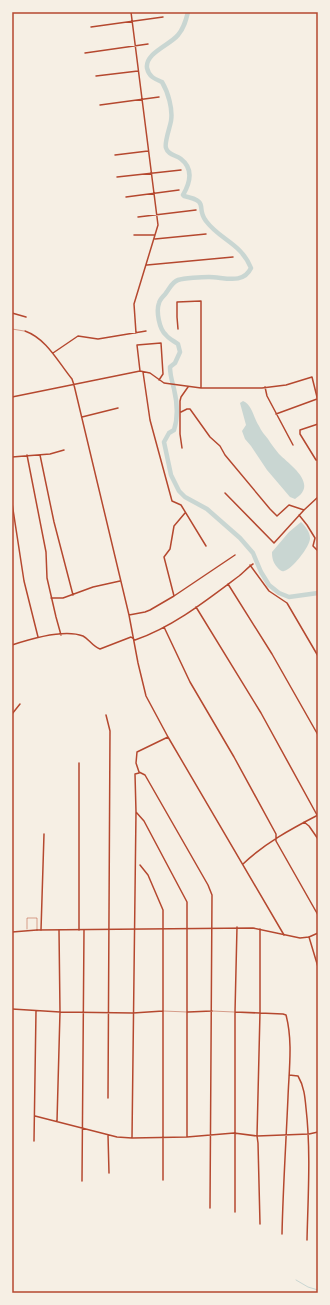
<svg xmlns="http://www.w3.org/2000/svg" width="330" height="1305" font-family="'PT Sans Narrow',sans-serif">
<rect width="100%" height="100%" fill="#f6efe4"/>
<!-- water -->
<path fill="#c9d6d2" d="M243,401C252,404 254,419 259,426C261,431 265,435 268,439C271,444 275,449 279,454C290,465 319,484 295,499L290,497L267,470L251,446L245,439L242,431L246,425L240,403Z
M301,522C305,526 310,532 310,538C311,545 292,570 284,571C281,572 279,569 277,567C273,562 272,558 272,552L289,532Z"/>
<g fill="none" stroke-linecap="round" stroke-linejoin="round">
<!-- stream -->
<path stroke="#c9d6d2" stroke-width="1" d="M296,1280L308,1287L318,1290"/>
<!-- river -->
<path stroke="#c9d6d2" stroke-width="4.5" d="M188,12C186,20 184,28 178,35C170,45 145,53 147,68C149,77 155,79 162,82C168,92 173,109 171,121C170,127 164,143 166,148C168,155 176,155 181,159C194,169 190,183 183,195L184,196C211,202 195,207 206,221C220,240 241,243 251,268C243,285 224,277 209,277C202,277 184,278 178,280C172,282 170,288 166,293C164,296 160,299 159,303C156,311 159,329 166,335C169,339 174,341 178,344L180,352L175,363L170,367C170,375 172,381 174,389C177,402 178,418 174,430L169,433L164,442L171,475L179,491L185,497L207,509L240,538L253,553L261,572L269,585L279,593L289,597L318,593"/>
<!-- service -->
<path stroke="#b5482f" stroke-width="0.5" d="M12,329L24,331
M27,929V918H37V929
M163,1011L187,1012
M212,1011L234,1012"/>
<!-- minor -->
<path stroke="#b5482f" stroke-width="1.5" d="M131,12L158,225L134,304L136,333
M91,27L163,17
M85,53L148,44
M96,76L138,71
M100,105L159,97
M115,155L148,151
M117,177L181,170
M126,197L179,190
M138,217L196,210
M134,235H155
M155,239L206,234
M147,265L233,257
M12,313L26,317
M178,329L177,317V302L201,301V388
M25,331C47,339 58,362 72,379L74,385L129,615L138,663L146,696L168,737L284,935
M53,353L78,336L98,339L146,331
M140,371L137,345L161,343L163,374L159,380
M143,372L150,420L172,501L181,505L206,546
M265,387L267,396L293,445
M12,397L140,371L150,373L164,383L201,388H262L286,385L312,377L318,401
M181,412L187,409H190L210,437L220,446L225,455L270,509L277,516L289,505L304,510
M276,414L317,399
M82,417L118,408
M318,424L300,430V434L316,460H318
M182,448L180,434V401L181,397L188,387
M27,455L46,552L47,578L56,617L61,635
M40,455L54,522L73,595
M12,457L50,454L64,450
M225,493L274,543L304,510L318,497
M12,503L24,581L38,637
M299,515L307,525L315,538L313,546L318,551
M250,565L269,591L287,603L318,656
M228,584L272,654L318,735
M174,596L164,557L170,549L174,526L185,513
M51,598H63L93,587L120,581
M196,607L261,713L317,815
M129,615L145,612L150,610L174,596L235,555
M164,627L190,682L234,757L276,834V841L318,915
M12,645C30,639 65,629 83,636C89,639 92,646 100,649L131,637L135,640C173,627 207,600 239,576C244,572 248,567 253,564
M12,714L20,704
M106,715L110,731L108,1098
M139,772L145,775L208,885L212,895L210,1208
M139,772L136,763L137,752L168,737
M136,812L144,821L187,902V1137
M304,822L309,826L318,839
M243,864C265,843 291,829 318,815
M140,865L148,875L163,910V1180
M41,930L44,834
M79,930V763
M12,932L37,930
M309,937L318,967
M12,1009L60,1012L133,1013L163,1011
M188,1012L212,1011
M235,1012L283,1014L286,1015C293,1041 289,1070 288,1097C286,1143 283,1188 282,1234
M289,1075L298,1076C304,1086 305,1097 306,1108C311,1152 308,1196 307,1240
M35,1116L117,1137L132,1138L187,1137L234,1133L257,1136L309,1134L318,1132
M57,1121L60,1012L59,930
M108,1135L109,1173
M132,1138L136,812L135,774L139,773
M34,1141L36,1011
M82,1181L84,930
M235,1212V1012L237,927
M260,1224L258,1143L257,1136L260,1012V929"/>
<!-- tertiary -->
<path stroke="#b5482f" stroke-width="1.5" d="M37,930L253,928L300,938L309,937L318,933"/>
</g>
<!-- border -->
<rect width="330" height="1305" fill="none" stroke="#f6efe4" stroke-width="26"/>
<rect x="13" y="13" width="304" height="1279" fill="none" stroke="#b5482f" stroke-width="1.5"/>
</svg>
